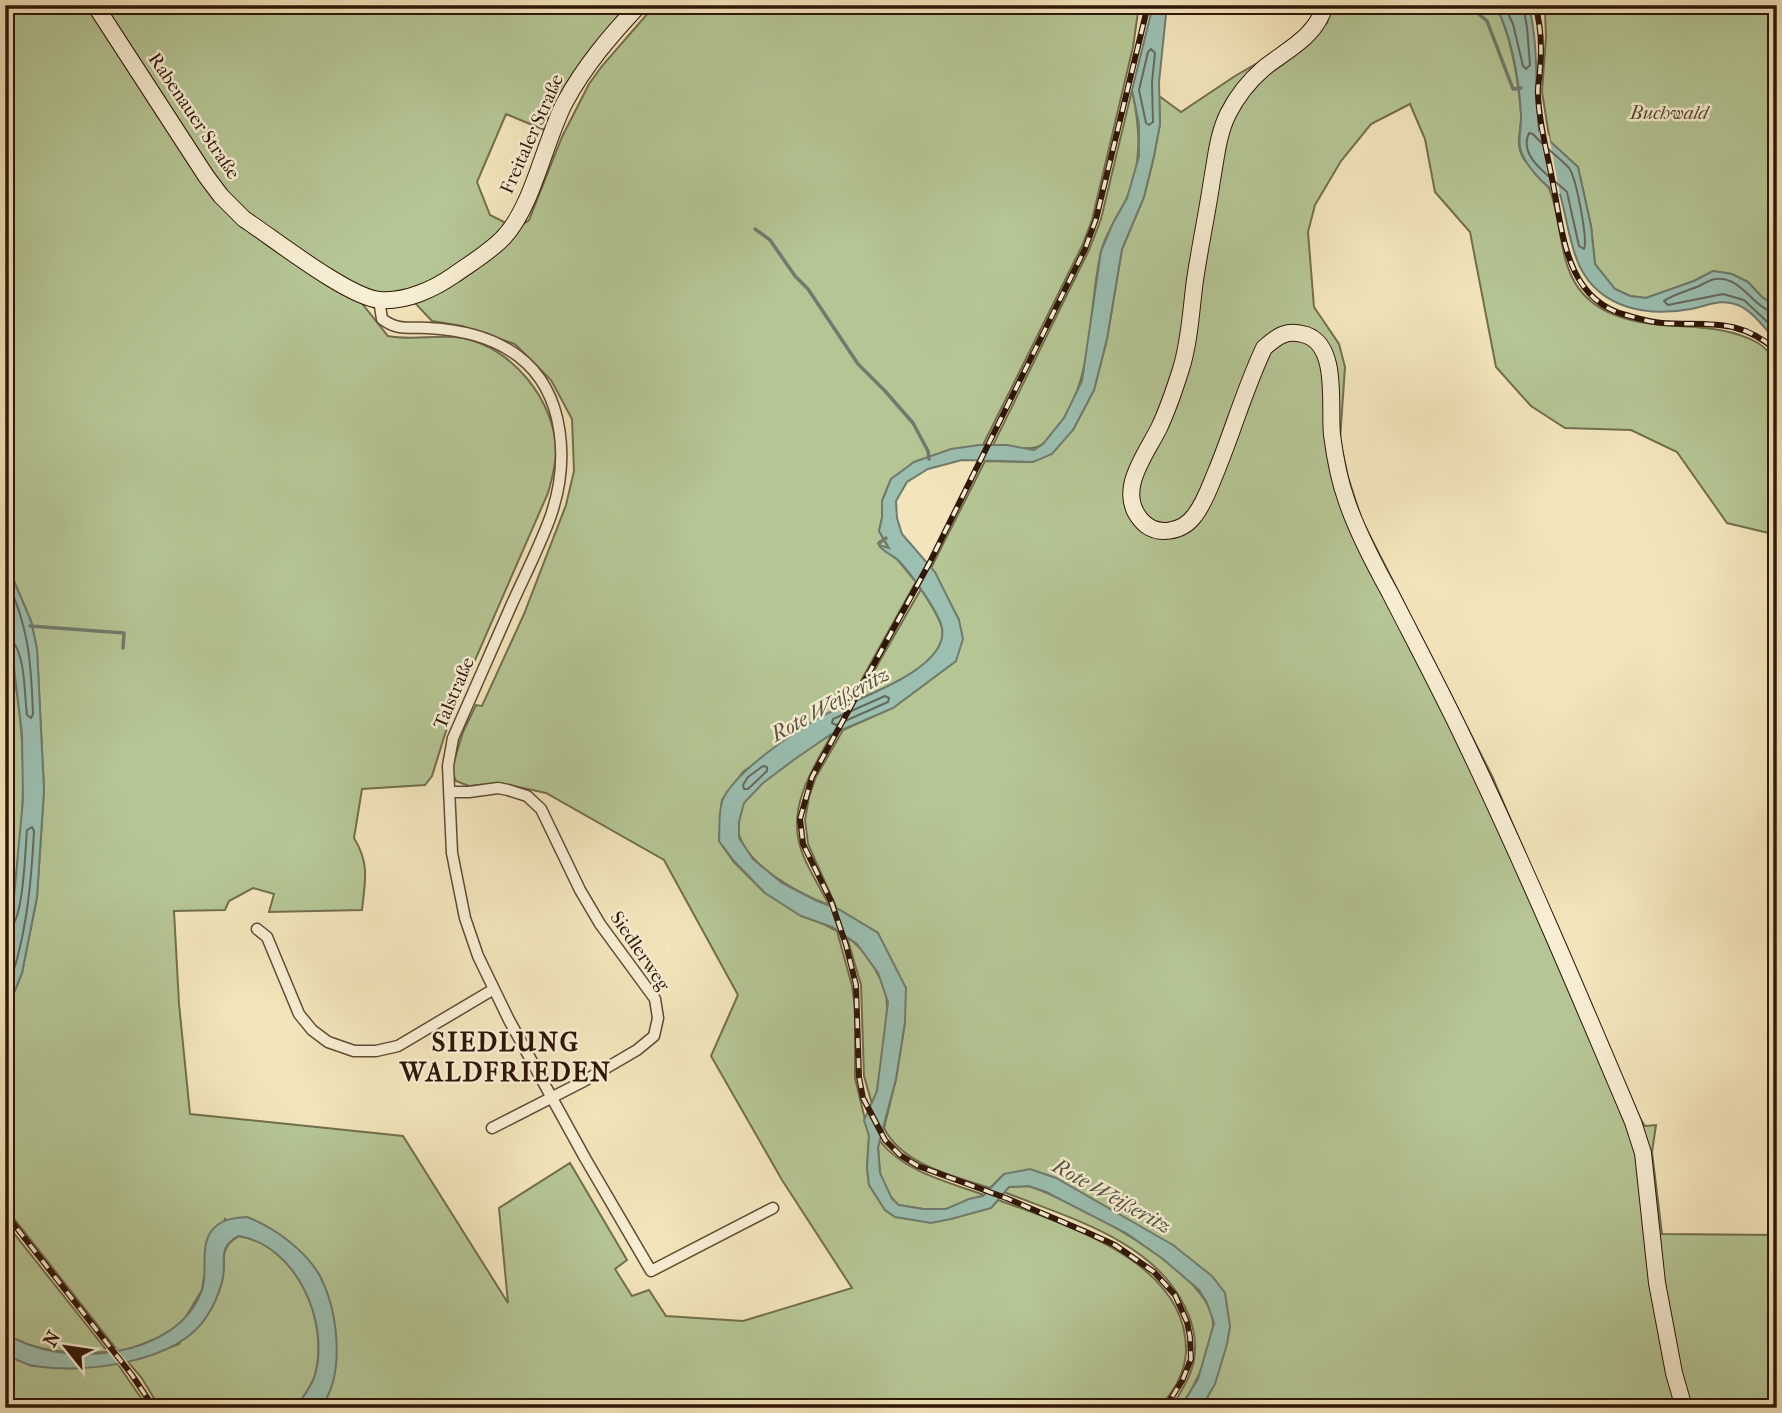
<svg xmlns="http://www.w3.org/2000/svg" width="1782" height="1413" font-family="'IM FELL French Canon',serif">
<rect width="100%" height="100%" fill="#f3e5bb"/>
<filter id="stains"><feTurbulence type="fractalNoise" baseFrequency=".00286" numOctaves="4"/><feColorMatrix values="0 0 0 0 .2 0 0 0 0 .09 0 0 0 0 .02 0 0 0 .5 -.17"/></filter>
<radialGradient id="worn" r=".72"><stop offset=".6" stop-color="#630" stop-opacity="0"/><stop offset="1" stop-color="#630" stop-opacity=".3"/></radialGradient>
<!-- green -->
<path fill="#b5c694" stroke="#726e4e" stroke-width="2" d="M5,5H89L220,202L360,301L388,336C413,341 437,334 463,338C513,348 555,401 556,451C556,465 552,479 548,493L451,715L432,776L425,785L362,789L354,838C370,864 365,881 362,910L269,912L274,894L253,888L229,901L225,910L174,911L179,1004L190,1114L403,1136L508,1303L499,1208L570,1163L627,1260L615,1269L632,1296L649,1290L666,1316L743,1321L852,1288L782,1180L711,1056L738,995L664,860L546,793L500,783L469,786L456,781L453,774V765L463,732L476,705L482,706L524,614L566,505L574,471L572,419L551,380L515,344L462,326L432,321L413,301L529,220L562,137L589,84L602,66L655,5H1139L1133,47L1092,220L1082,246L983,445H978L891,479L882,501V518L879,531L889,549L879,546L897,559L916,582L913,587L848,704L819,718L743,772L722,800L719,841L734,862L765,893L837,931L852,986L855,1007V1078L869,1136L867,1168L869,1185L885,1210L895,1217L991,1208L998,1200C1066,1225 1188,1261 1186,1352C1185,1372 1173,1395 1157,1408H320L326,1400L320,1276L225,1219L204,1277L202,1290L184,1320L168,1334L125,1351H118L5,1207V1015L22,973L37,897L44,790L37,649L31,621L5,560Z
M101,5H632L547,131L506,114L477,182L490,215L508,224L489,244L424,287L384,294L367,291L333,274L231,200Z
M1331,5H1496C1512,39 1518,76 1521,113C1522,124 1518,135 1519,145C1522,168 1545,174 1551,193C1566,238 1556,287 1608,312C1656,335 1713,317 1758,343C1765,347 1771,355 1777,361V535L1727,523L1677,452L1631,430L1565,428L1531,406L1496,367L1470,232L1435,192L1425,139L1410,104L1371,124L1341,161L1315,205L1308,232L1314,307L1339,344L1345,367L1340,440L1348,477L1362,520L1492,776L1638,1115L1645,1126L1656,1125L1652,1152L1662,1234L1777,1235V1408H1202C1216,1382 1225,1355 1230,1326L1173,1245L1004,1174L990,1188C954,1176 902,1165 884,1128L896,1079L905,1022L878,933L837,909L808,844L805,820L809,797L816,777L843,730L893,708L956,661L959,620L931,568L985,461L1033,462L1073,430L1094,390L1107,339L1122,249L1144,197L1154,156L1160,124L1159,96L1181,112L1235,76L1327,23Z
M1541,5H1777V307L1762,297L1748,282L1732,274L1713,271L1694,281L1646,298L1630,296L1615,289L1595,264L1591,226L1578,167L1550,142L1542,92L1546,36L1545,12Z
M1132,90C1140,127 1143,164 1126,200C1118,217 1105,233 1101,252C1086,317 1097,392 1044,443C1034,453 1008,446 993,445L1089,250L1101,219Z
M921,589C928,600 939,616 942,628C949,662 884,689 858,699Z
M5,634C31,732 27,838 5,936Z
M832,734C813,768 788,806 800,846C805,865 820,887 829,905C794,892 715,851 744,803C756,782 810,746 832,734Z
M847,937C865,949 887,982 887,1005C887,1033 881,1063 877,1091L872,1104L864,1076L861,985Z
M880,1141C904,1172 948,1182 984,1195L946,1209H923L898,1205L886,1191L880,1173L878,1147Z
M1029,1186C1073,1201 1213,1272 1213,1324C1214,1348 1194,1388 1180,1408H1171C1180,1393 1191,1377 1194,1360C1197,1342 1193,1323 1185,1307C1153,1240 1069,1218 1004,1192L1009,1187Z
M5,1222L108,1352C73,1354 36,1353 5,1333Z
M239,1236C296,1245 330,1321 315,1375C312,1386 302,1398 296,1408H160L141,1377L127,1361L142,1358L179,1344L224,1269C223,1253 224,1244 239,1236Z
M5,1354L32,1366L117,1363L148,1408H5Z"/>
<!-- water -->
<path fill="#9bbfb1" stroke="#707b6d" stroke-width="2" d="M1153,5H1167L1159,82L1160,124L1154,156L1144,197L1122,249L1107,339L1094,390L1073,430L1052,454L1033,462L962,460L928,469L907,482L896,501L897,518L902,534L935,572L959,620L963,639L956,661L893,708L830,735L795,759L763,783L744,803L739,822V838L753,859L782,883L815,900L840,910L878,933L906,988L905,1022L896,1079L878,1147L880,1173L892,1199L899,1205L923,1209H946L969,1199L983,1196L1004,1174L1030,1169L1056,1178L1173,1245L1212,1276L1225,1293L1230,1326L1227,1344L1215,1384L1201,1408H1180L1198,1379L1214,1323L1207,1303L1199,1290L1163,1259L1126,1233L1046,1192L1029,1186L1009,1187L991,1208L951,1219L931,1223L895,1217L885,1210L869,1185L867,1168L869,1136L864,1120L877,1091L888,1002L878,973L857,944L832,927L801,916L765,893L734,861L719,841C720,829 718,810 723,799C736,771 793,733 820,717C849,701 950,671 942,628C939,612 911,574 899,561C893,555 884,553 879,545L889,548L879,531L882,518V501L891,479L914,462L951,449L979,445H1007L1034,450L1043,444L1064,418L1082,381L1101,251L1113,223L1127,198L1139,156V124L1132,90Z
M1496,5L1529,6C1539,47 1535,89 1539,131L1578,167L1591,226L1595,264L1615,289L1630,296L1646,298L1694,281L1713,271L1732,274L1748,282L1762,297L1777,307V342C1766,330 1753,311 1738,305C1720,298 1708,306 1691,309C1648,317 1601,309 1580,267C1569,244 1567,218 1560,194C1545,188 1523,163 1520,147C1518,137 1522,125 1521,115C1519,77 1512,39 1496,5Z
M5,560L31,621L37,649L44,790L37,897L22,973L5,1015V936L14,897L23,799L22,734L14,668L5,634Z
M247,1217C275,1228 307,1251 321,1278C338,1313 346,1376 320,1408H296C302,1398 312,1386 315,1375C330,1321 296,1246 239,1236C215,1248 228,1262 222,1282C219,1293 213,1307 207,1316C178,1363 84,1374 35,1366C25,1365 14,1358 5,1354V1333C60,1370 177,1360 202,1290C208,1273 200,1250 210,1233C219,1219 233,1218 247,1217Z"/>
<!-- pier -->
<path fill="#f3e5bb" d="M1543,130L1549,136L1560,194L1552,195L1539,131Z
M116,1348L118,1351L129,1364L120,1366L105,1349Z"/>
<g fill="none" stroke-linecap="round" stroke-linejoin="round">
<!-- shore -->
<path stroke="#656a5c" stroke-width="2" d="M1504,5L1513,24L1523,66L1526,69L1530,65L1527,27L1523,5
M1151,49L1155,53L1152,82L1153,122L1149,125L1146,123L1139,90L1148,52Z
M1529,133L1533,134C1544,147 1558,156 1569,168C1576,177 1588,239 1584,249L1579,246L1567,192C1553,178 1517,158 1529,133Z
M1777,313C1753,310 1742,275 1715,279C1708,280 1701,286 1694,288C1684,292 1672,295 1664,301L1668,305L1723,294L1744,300L1777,331
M5,576C29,627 31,660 33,714L31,718L27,715C24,693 26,658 12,640L5,639
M885,696L889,698L888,702L836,725L832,723L833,719Z
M763,766L767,767V771L748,789H744L743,785L748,777Z
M5,928H11C24,913 25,851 27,830L32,827L34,831C31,887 26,943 5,996"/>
<!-- stream -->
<path stroke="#707b6d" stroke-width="3.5" d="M1468,5L1487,21L1513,89L1521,88
M755,229L770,240L795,276L808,289L858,364L885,391L913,423L928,451L929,459
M879,543L886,538
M30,626L124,633L123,648"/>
<defs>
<path id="street" d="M379,300L382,319C398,331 409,327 428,328C460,330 491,336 518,356C567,393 569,465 550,518C539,548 524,577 511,606C492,650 472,694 453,738L448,766L452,853L465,918L478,956L509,1020L585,1158L651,1271L773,1208
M449,792H469L498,788L508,790L527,796L541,809L580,890L600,924L655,999L658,1018L654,1036L637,1050L584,1081L492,1128
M257,929L267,937L299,1014L312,1030L328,1042L354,1051H376L398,1046L494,989"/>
<path id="secondary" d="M95,5L206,176L221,196L244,219C273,238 349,298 380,300C406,302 434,289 454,275C471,263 490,252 504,237C533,206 545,140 565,102C585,65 611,35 639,5
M1325,5C1316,37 1288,49 1264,68C1249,81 1237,96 1228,114C1218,134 1216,158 1212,180C1207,214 1200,246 1195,280C1191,309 1190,340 1181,369C1175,388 1168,409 1159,428C1145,456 1116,491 1141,520C1156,538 1183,532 1195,515C1205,502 1210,486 1216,472C1233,431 1245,388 1264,348C1277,336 1287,329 1306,335C1339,346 1329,406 1332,435C1335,458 1339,480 1347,502C1358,534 1374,564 1390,593C1414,640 1439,687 1462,735C1523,862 1578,992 1633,1122L1643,1153L1657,1283L1674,1373L1684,1408"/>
</defs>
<!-- street casing -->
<use href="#street" stroke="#604a34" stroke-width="13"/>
<!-- secondary casing -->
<use href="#secondary" stroke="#2f1607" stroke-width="18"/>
<!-- street -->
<use href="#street" stroke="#f7eed3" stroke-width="10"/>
<!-- secondary -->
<use href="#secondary" stroke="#f7eed3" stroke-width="16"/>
<defs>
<path id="rail" d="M1148,5L1096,219L1085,249L930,562L812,777L800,819L803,844L831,901L846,945L856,985L859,1077L863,1098L885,1140L900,1155L918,1166L1006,1198L1084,1231L1115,1245L1154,1272L1175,1295L1187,1322L1190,1337L1191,1359L1182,1381L1165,1408
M1535,5C1541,25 1542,48 1540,69C1540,77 1537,86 1538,95C1539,125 1548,155 1553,184C1563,234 1566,299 1626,315C1637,318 1650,322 1662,323C1708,326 1739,317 1777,351
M5,1213L132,1375L154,1408"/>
</defs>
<!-- rail casing -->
<use href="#rail" stroke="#2f1607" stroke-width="6"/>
<!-- rail -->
<use href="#rail" stroke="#f7eed3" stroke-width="3.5" stroke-dasharray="10" stroke-linecap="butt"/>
</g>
<g text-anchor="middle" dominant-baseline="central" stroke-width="5" stroke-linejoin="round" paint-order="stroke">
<!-- park labels -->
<g font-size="19" font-style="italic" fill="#574b31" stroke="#f7eed3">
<text x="1669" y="113">Buchwald</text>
</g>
<!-- street labels -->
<g font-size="19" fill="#2f1607" stroke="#f7eed3">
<text transform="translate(194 116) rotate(56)">Rabenauer Straße</text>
<text transform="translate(532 134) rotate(-66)">Freitaler Straße</text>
<text transform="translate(454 693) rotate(-67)">Talstraße</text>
<text transform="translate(640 951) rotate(56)">Siedlerweg</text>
</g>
<!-- water labels -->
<g font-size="21" font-style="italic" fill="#555142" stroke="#f7eed3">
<text transform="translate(830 704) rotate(-29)">Rote Weißeritz</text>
<text transform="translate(1112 1196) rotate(29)">Rote Weißeritz</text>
</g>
<!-- district labels -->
<g font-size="26" font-weight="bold" letter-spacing="2" fill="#2f1607" stroke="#f7eed3">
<text x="506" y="1042">SIEDLUNG<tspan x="506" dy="30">WALDFRIEDEN</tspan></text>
</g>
</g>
<!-- margin -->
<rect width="1782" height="1413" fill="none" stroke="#f3e5bb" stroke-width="28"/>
<rect x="7" y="7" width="1768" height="1399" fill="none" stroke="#2f1607" stroke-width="3.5"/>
<rect x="14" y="14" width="1754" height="1385" fill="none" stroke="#2f1607" stroke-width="2"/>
<!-- north arrow -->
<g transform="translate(66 1347) rotate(300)" stroke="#f7eed3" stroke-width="5" paint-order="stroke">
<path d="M0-5L12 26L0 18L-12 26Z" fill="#2f1607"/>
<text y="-10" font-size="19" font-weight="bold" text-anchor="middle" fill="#2f1607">N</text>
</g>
<rect width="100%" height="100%" filter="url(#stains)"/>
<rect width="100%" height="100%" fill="url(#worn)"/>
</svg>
